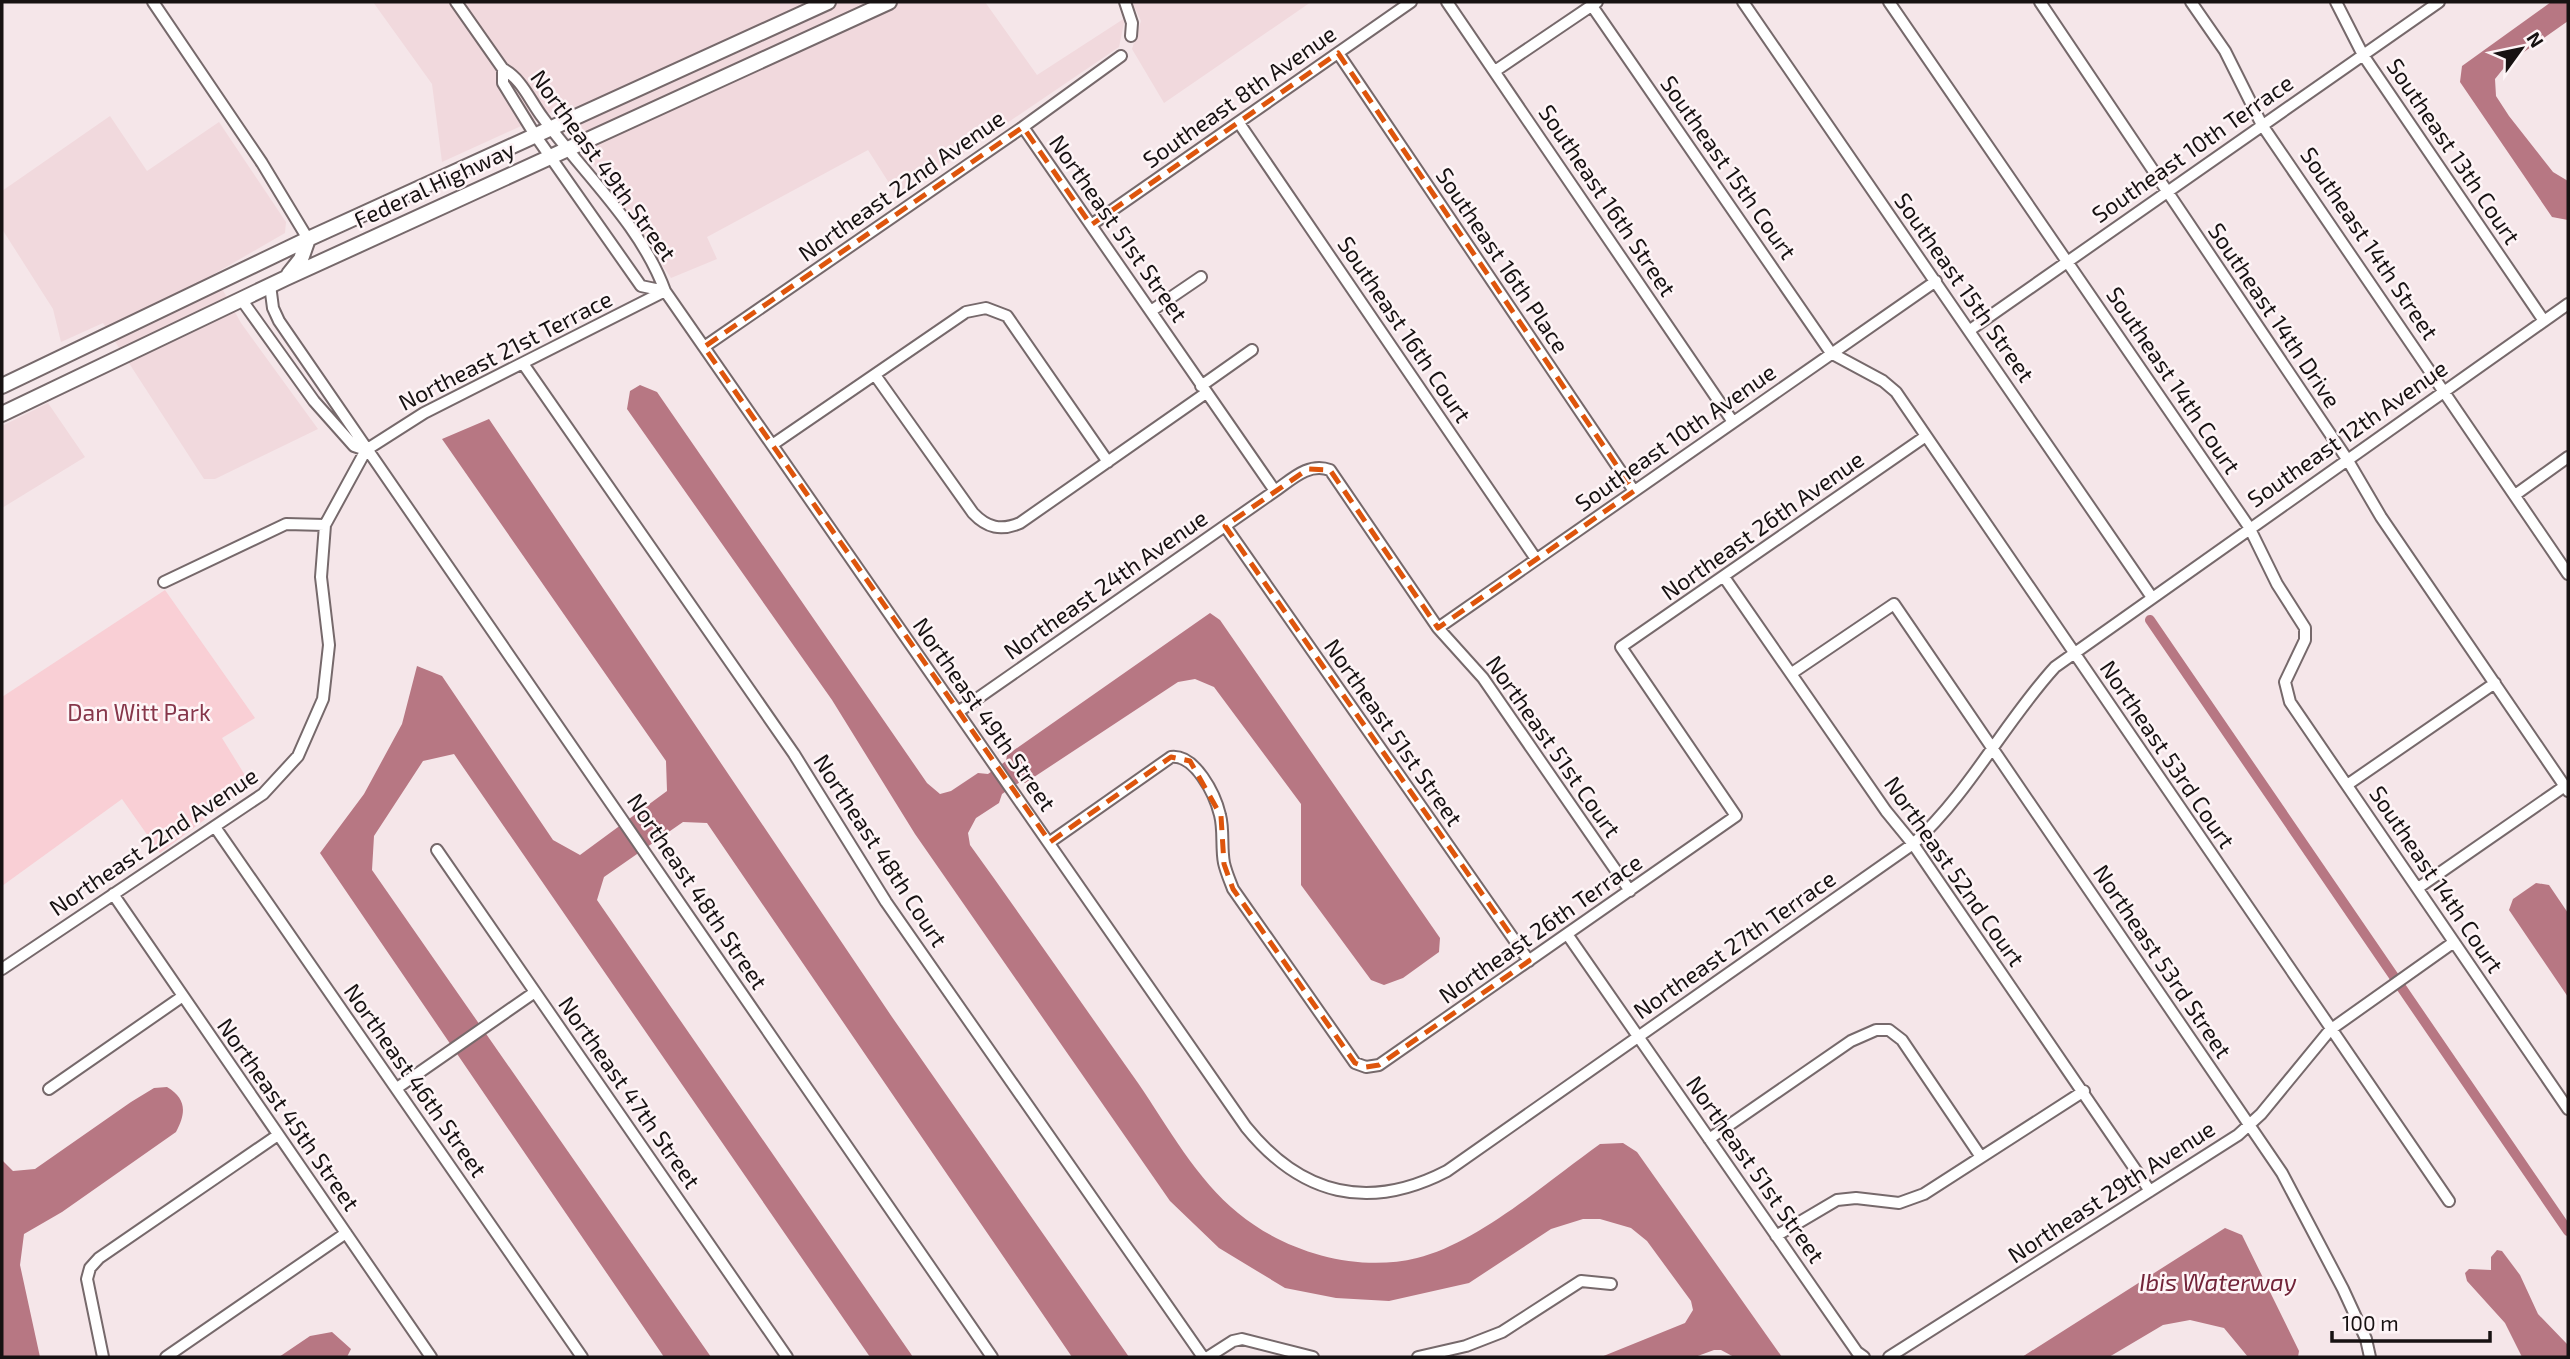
<svg xmlns="http://www.w3.org/2000/svg" width="2570" height="1359" font-family="'Exo 2',sans-serif">
<rect width="100%" height="100%" fill="#f5e6e9"/>
<!-- built -->
<path fill="#f1d9dd" d="M373,2H985L1037,75L1125,18L1119,47L898,197L868,150L707,237L717,259L671,278L591,160L552,112L442,162L432,84Z
M1132,2H1311L1164,103L1132,49L1141,21Z
M110,116L147,171L219,122L286,222L285,233L214,274L241,323L318,429L215,479H204L103,323L61,342L53,309L2,229V191Z
M48,403L85,457L2,508V426Z"/>
<!-- green -->
<path fill="#f9cfd5" d="M165,590L255,718L222,738L251,785L160,853L122,799L2,886V697Z"/>
<!-- water -->
<path fill="#b77783" d="M2551,2H2568V21L2507,64L2495,79L2496,96L2509,116L2553,172L2568,181V220L2552,217L2460,82L2462,66Z
M640,385L657,392L927,783L940,794L951,791L978,773L988,774L1006,761L1007,755L1210,613L1220,620L1440,938L1439,952L1403,978L1384,985L1371,980L1301,885V804L1214,687L1195,679L1178,682L1025,783L1020,782L1002,794L999,803L976,818L968,833L970,845C1027,924 1082,1004 1138,1083C1168,1127 1197,1180 1238,1213C1285,1252 1357,1273 1417,1258C1478,1243 1548,1181 1600,1144L1623,1143L1637,1152L1782,1357H1734L1721,1350H1714L1695,1357H1601L1685,1323L1693,1310L1691,1301L1647,1241L1631,1228L1600,1219H1583L1551,1229L1469,1283L1389,1301L1336,1298L1285,1288L1219,1248L1170,1201L915,834L832,700L627,409L630,391Z
M489,419L892,1017L1129,1357H1072L707,823L683,822L604,877L597,900L913,1357H870L454,754L423,761L374,836L372,870L711,1357H664L367,922L320,853L364,794L402,724L417,666L442,676L553,840L580,855L667,791L666,761L442,439Z
M2536,883L2549,885L2568,913V997L2509,910L2513,899Z
M167,1087C187,1099 186,1113 176,1132L62,1212L24,1234L20,1265L40,1357H2V1160L13,1171L35,1169L131,1102L154,1088Z
M2225,1228L2242,1235L2299,1351L2298,1357H2248L2224,1328L2190,1320L2163,1325L2109,1357H2022Z
M2497,1250L2502,1251L2520,1275L2538,1314L2567,1344L2568,1357H2522L2505,1323L2467,1281L2465,1273L2469,1269L2491,1270V1257Z
M332,1332L351,1349L347,1357H279L310,1336Z"/>
<g fill="none" stroke-linecap="round" stroke-linejoin="round">
<!-- canal -->
<path stroke="#b77783" stroke-width="10" d="M2150,620L2568,1231"/>
<defs>
<path id="minor" d="M153,2L262,163L308,239
M456,2L503,69C522,79 530,101 543,118C584,174 641,225 665,291L1246,1127C1301,1195 1368,1212 1447,1171L1913,844C1970,792 2004,723 2055,667L2568,304
M1125,2L1132,23L1131,36
M1447,2L1733,422
M1743,2L2151,596
M1889,2L2249,527L2277,584L2305,628V640L2285,682L2290,702L2568,1109
M2040,2L2347,459L2381,517L2568,791
M2191,2L2225,51L2262,125L2568,574
M2336,2L2363,55L2544,321
M1592,6L1831,353L1883,381L1896,392L2449,1201
M1338,53L1634,491
M503,69V83L535,135L641,286L665,291
M1495,71L1597,2
M1239,123L1536,559
M1023,127L1275,491
M1091,225L1411,2
M270,285L273,308L279,321L992,1357
M241,299L314,401L354,446L366,450
M1151,311L1201,277
M1970,330L2439,2
M704,347L1023,127L1121,56
M524,365L794,754L886,902L1203,1357
M875,375L973,513C987,528 1001,531 1020,523L1206,393
M1201,386L1252,350
M772,445L966,312L986,308L1007,316L1108,462
M2515,495L2568,457
M1225,526L1529,961
M1724,577L1886,811L1913,844L2150,1191
M164,582L286,524L325,525
M1438,628L1936,281
M1792,673L1894,604L2282,1173L2343,1289L2366,1339L2370,1357
M958,712L1275,491C1292,479 1309,462 1330,470L1438,628L1483,678L1630,891
M2347,785L2495,683
M215,827L582,1357
M1050,842L1171,757C1195,754 1215,794 1220,815C1224,830 1221,848 1224,863C1226,872 1230,881 1233,889L1355,1063L1366,1067L1379,1065L1736,816L1621,647L1926,436
M437,850L787,1357
M2418,888L2565,786
M113,894L431,1357
M1567,934L1857,1352L1864,1357
M2,969L263,794L298,756L323,699L329,645L321,577L325,525L366,450L424,413L665,291
M397,1088L535,992
M49,1089L183,996
M1709,1139L1851,1041L1876,1030H1889L1902,1040L1981,1157
M1776,1236L1837,1200L1856,1198L1899,1203L1924,1194L2084,1091
M103,1357L87,1279L90,1268L99,1258L278,1135
M166,1357L346,1233
M1208,1357L1233,1341L1242,1339L1313,1357
M1418,1357L1466,1346L1502,1332L1581,1281L1611,1284
M1889,1357L2238,1135L2261,1114L2330,1030L2454,942"/>
<path id="major" d="M289,274L301,259L308,239
M2,386L308,239L828,2
M2,414L286,278L889,2"/>
</defs>
<!-- minor casing -->
<use href="#minor" stroke="#76696b" stroke-width="14"/>
<!-- major casing -->
<use href="#major" stroke="#76696b" stroke-width="18"/>
<!-- minor -->
<use href="#minor" stroke="#fff" stroke-width="10"/>
<!-- major -->
<use href="#major" stroke="#fff" stroke-width="14"/>
</g>
<!-- marked area -->
<path fill="none" stroke="#de550c" stroke-width="5" stroke-dasharray="14 9" stroke-linejoin="round" d="M1338,53L1634,491L1438,628L1330,470L1308,469L1225,526L1529,961L1379,1065L1366,1067L1355,1063L1233,889L1224,864L1221,816L1190,761L1171,757L1050,842L704,347L1023,127L1091,225Z"/>
<g text-anchor="middle" dominant-baseline="central" stroke-width="5" stroke-linejoin="round" paint-order="stroke">
<!-- street labels -->
<g font-size="23" fill="#171212" stroke="#fef5f7">
<text transform="translate(1239 96) rotate(-35)">Southeast 8th Avenue</text>
<text transform="translate(2192 148) rotate(-35)">Southeast 10th Terrace</text>
<text transform="translate(2454 151) rotate(56)">Southeast 13th Court</text>
<text transform="translate(604 165) rotate(54)">Northeast 49th Street</text>
<text transform="translate(1729 167) rotate(55)">Southeast 15th Court</text>
<text transform="translate(434 184) rotate(-25)">Federal Highway</text>
<text transform="translate(901 185) rotate(-35)">Northeast 22nd Avenue</text>
<text transform="translate(1608 200) rotate(56)">Southeast 16th Street</text>
<text transform="translate(1119 228) rotate(55)">Northeast 51st Street</text>
<text transform="translate(2370 243) rotate(56)">Southeast 14th Street</text>
<text transform="translate(1503 260) rotate(56)">Southeast 16th Place</text>
<text transform="translate(1965 287) rotate(55)">Southeast 15th Street</text>
<text transform="translate(2275 315) rotate(56)">Southeast 14th Drive</text>
<text transform="translate(1405 329) rotate(56)">Southeast 16th Court</text>
<text transform="translate(505 350) rotate(-27)">Northeast 21st Terrace</text>
<text transform="translate(2174 380) rotate(56)">Southeast 14th Court</text>
<text transform="translate(2347 433) rotate(-35)">Southeast 12th Avenue</text>
<text transform="translate(1675 437) rotate(-35)">Southeast 10th Avenue</text>
<text transform="translate(1762 525) rotate(-35)">Northeast 26th Avenue</text>
<text transform="translate(1105 584) rotate(-35)">Northeast 24th Avenue</text>
<text transform="translate(985 714) rotate(55)">Northeast 49th Street</text>
<text transform="translate(1394 732) rotate(55)">Northeast 51st Street</text>
<text transform="translate(1554 746) rotate(55)">Northeast 51st Court</text>
<text transform="translate(2168 754) rotate(56)">Northeast 53rd Court</text>
<text transform="translate(153 841) rotate(-34)">Northeast 22nd Avenue</text>
<text transform="translate(881 850) rotate(57)">Northeast 48th Court</text>
<text transform="translate(1955 871) rotate(55)">Northeast 52nd Court</text>
<text transform="translate(2437 879) rotate(56)">Southeast 14th Court</text>
<text transform="translate(698 891) rotate(56)">Northeast 48th Street</text>
<text transform="translate(1540 928) rotate(-35)">Northeast 26th Terrace</text>
<text transform="translate(1734 944) rotate(-35)">Northeast 27th Terrace</text>
<text transform="translate(2163 961) rotate(56)">Northeast 53rd Street</text>
<text transform="translate(416 1080) rotate(55)">Northeast 46th Street</text>
<text transform="translate(630 1092) rotate(55)">Northeast 47th Street</text>
<text transform="translate(289 1114) rotate(55)">Northeast 45th Street</text>
<text transform="translate(1756 1169) rotate(55)">Northeast 51st Street</text>
<text transform="translate(2111 1191) rotate(-33)">Northeast 29th Avenue</text>
</g>
<!-- park labels -->
<g font-size="23" fill="#86364a" stroke="#fef5f7">
<text x="139" y="712">Dan Witt Park</text>
</g>
<!-- water labels -->
<g font-size="24" font-style="italic" fill="#722439" stroke="#fef5f7">
<text x="2218" y="1281">Ibis Waterway</text>
</g>
</g>
<!-- border -->
<rect width="2570" height="1359" fill="none" stroke="#171212" stroke-width="7"/>
<!-- north arrow -->
<g transform="translate(2521 49) rotate(57)" stroke="#fef5f7" stroke-width="5" paint-order="stroke">
<path d="M0-5L12 26L0 18L-12 26Z" fill="#171212"/>
<text y="-10" font-size="19" font-weight="bold" text-anchor="middle" fill="#171212">N</text>
</g>
<!-- scale -->
<path d="M2332 1331v10h158v-10" fill="none" stroke="#171212" stroke-width="3.5"/>
<text x="2342" y="1331" font-size="21" fill="#171212" stroke="#fef5f7" stroke-width="5" paint-order="stroke">100 m</text>
</svg>
